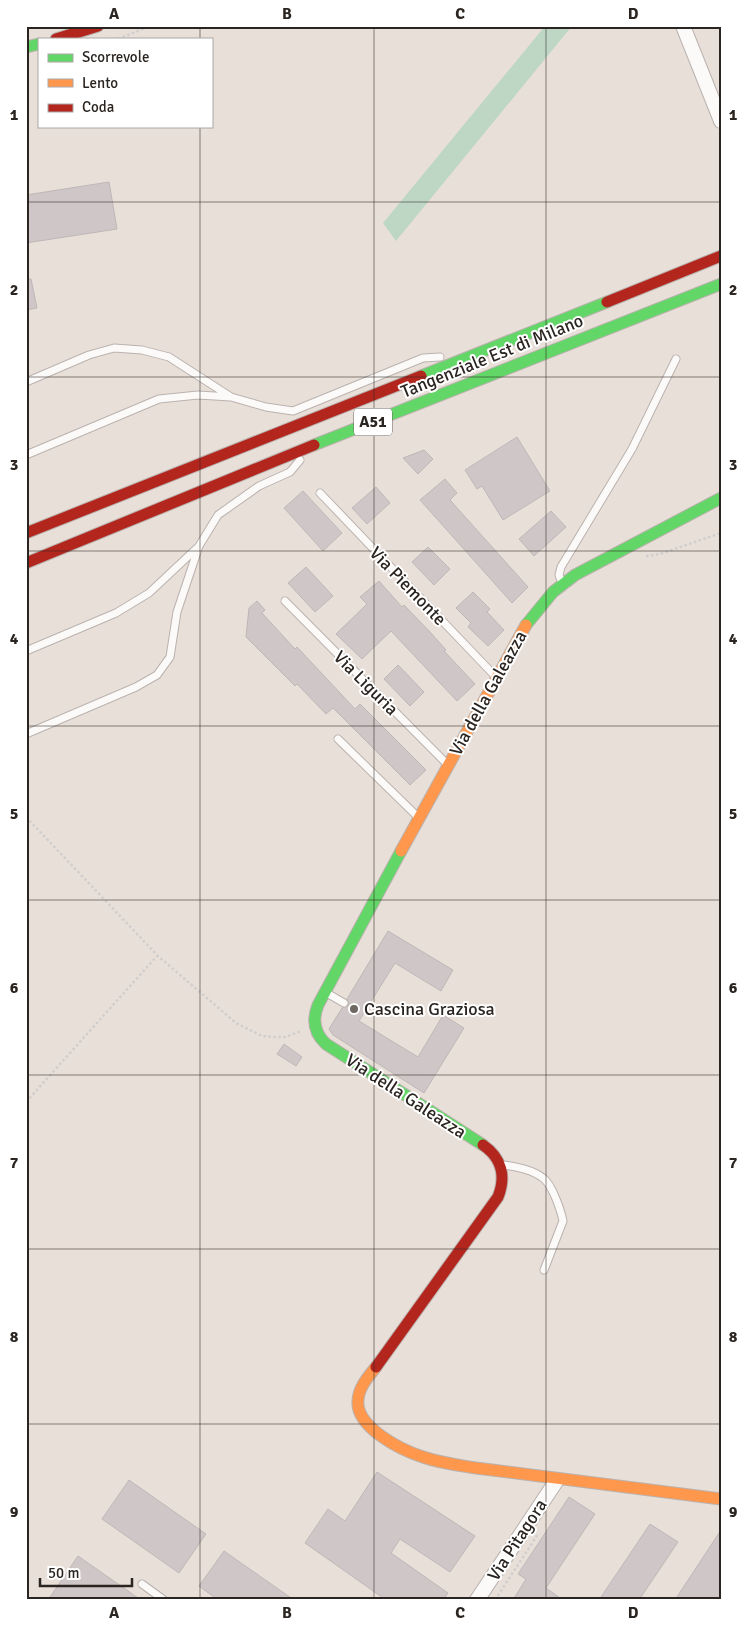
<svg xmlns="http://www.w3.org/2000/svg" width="747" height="1626" font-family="Signika,sans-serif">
<rect width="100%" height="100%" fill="#e9dfd9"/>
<!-- green -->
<path fill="#bed7c5" d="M545,26H572L396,241L383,223Z"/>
<!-- building -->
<path fill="#cfc7c7" stroke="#bfb7b7" d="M109,182L117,229L26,243V195Z
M26,279H31L37,308L26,310Z
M517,437L550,491L503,520L482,486L477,489L465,470Z
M424,450L433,459L418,474L403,458Z
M445,479L457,493L450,500L528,587L512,603L420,500Z
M376,487L390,503L367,524L352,508Z
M303,491L342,533L323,551L284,508Z
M551,511L566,527L534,556L519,539Z
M428,547L450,569L434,585L412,562Z
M306,567L333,596L315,612L288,583Z
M379,581L402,607L404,605L430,632L446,650L444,651L475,684L457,701L391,631L362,659L336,634L367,604L360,597Z
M473,592L490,609L487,612L504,630L488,646L468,627L471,623L456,608Z
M257,601L265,610L262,613L295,649L297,647L355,709L360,704L426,770L410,785L333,708L326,714L297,684L295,686L246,637L249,608Z
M398,665L424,692L410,706L384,679Z
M388,931L453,970L441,991L395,963L359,1021L418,1057L443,1015L464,1028L424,1093L333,1035L329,1029L342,1008L348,1006L349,1003L347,999Z
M284,1044L302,1057L296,1066L277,1054Z
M377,1472L475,1536L450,1572L400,1539L391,1553L448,1593L443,1600H386L305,1543L328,1509L345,1521Z
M129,1480L206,1534L179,1573L102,1519Z
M569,1497L595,1514L546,1588L563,1600H513L526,1579L518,1574Z
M650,1524L678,1542L639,1600H599Z
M721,1530V1600H675Z
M224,1551L294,1600H218L199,1586Z
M78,1556L141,1600H48Z"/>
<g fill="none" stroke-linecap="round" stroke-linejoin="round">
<defs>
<path id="lane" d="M26,382L89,355L114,348L142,350L169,357L231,397
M26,455L159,399L198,395L231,397L266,407L293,411L423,358L440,357
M320,493L496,677
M562,583L559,575L561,567L632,449L676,359
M285,601L448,765
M26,651L116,613L149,593L197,548
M26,734L136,687L157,675L170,657L177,612L199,546L218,515L259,486L290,472L300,460
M338,739L418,817
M325,992L344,1003
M502,1165C515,1166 533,1170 543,1178C552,1184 561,1211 563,1221L544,1270
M142,1584L164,1600"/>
<path id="street" d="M683,26L721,121
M477,1600L557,1480"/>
<path id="fast" d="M26,47L39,44
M421,376L607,302
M314,445L721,284
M526,625L553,592L575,575L721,498
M401,851L318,1005C312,1020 314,1033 326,1044L483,1145"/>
<path id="slow" d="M401,851L526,625
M376,1367C368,1377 359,1387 358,1400C355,1427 401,1450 423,1457C440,1463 458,1465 476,1468L721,1499"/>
<path id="jam" d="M56,39L98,26
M607,302L721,256
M26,533L421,376
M26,563L314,445
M376,1367L498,1197C506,1177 502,1158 483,1145"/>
</defs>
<!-- lane casing -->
<use href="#lane" stroke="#bab2ae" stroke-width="9"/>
<!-- street casing -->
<use href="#street" stroke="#bab2ae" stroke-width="16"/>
<!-- fast casing -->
<use href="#fast" stroke="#bab2ae" stroke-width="13"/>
<!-- slow casing -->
<use href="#slow" stroke="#bab2ae" stroke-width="13"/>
<!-- jam casing -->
<use href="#jam" stroke="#bab2ae" stroke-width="13"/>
<!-- path -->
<path stroke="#d0cecc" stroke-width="2.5" stroke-dasharray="2.5 2.5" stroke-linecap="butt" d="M118,39L150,26
M646,556L660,554L721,533
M26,817L158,956L236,1023L262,1036L273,1037H286L301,1031
M26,1102L157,956
M495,1600L538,1534"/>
<!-- lane -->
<use href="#lane" stroke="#fcfaf9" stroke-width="7"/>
<!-- street -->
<use href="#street" stroke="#fcfaf9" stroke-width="14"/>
<!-- fast -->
<use href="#fast" stroke="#63d668" stroke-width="11"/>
<!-- slow -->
<use href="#slow" stroke="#ff974d" stroke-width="11"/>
<!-- jam -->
<use href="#jam" stroke="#b3261e" stroke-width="11"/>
</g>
<!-- grid -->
<path fill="none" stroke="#2b2521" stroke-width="1" stroke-opacity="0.55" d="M200,26V39M374,26V1600M546,26V1600M200,126V1600M26,202H721M26,377H721M26,551H721M26,726H721M26,900H721M26,1075H721M26,1249H721M26,1424H721"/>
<!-- markers -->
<circle fill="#6e6661" stroke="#fff" stroke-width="2" cx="354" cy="1009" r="5"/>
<g text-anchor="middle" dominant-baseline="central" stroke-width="4" stroke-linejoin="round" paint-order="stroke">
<!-- shield labels -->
<rect fill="#fff" stroke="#6b6664" stroke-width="1" x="354" y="408.5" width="38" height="27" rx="4"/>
<g font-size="16" font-weight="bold" fill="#2b2521">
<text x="373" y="422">A51</text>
</g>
<!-- street labels -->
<g font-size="18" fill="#2b2521" stroke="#fff">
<text transform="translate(492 356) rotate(-22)">Tangenziale Est di Milano</text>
<text transform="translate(408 586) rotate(46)">Via Piemonte</text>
<text transform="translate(366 683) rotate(45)">Via Liguria</text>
<text transform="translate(488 693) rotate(-61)">Via della Galeazza</text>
<text transform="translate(406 1096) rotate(33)">Via della Galeazza</text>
<text transform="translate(517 1540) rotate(-57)">Via Pitagora</text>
</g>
<!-- poi labels -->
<g font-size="18" fill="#2b2521" stroke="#fff" text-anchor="start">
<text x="364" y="1009">Cascina Graziosa</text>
</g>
</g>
<!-- border -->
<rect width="747" height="1626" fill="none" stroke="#ffffff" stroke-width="55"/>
<!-- legend -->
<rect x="38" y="38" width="175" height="90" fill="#ffffff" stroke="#aaa8a6"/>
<rect x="48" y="54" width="25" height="8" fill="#63d668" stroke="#aaa8a6"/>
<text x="82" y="62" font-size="15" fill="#2b2521">Scorrevole</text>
<rect x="48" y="79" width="25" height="8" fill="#ff974d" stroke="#aaa8a6"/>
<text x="82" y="88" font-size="15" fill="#2b2521">Lento</text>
<rect x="48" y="104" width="25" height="8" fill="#b3261e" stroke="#aaa8a6"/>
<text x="82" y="112" font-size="15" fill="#2b2521">Coda</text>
<!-- scale -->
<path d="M40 1578v8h92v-8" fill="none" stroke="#2b2521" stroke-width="2.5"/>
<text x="48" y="1578" font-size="15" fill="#2b2521" stroke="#ffffff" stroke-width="4" paint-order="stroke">50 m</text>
<rect x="28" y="28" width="692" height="1570" fill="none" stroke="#2b2521" stroke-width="2"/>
<g font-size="16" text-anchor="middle" font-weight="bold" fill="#2b2521">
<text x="114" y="19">A</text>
<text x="287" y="19">B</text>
<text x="460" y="19">C</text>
<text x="633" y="19">D</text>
<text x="14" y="120">1</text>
<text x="733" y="120">1</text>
<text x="14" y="295">2</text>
<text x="733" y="295">2</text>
<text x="14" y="470">3</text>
<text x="733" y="470">3</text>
<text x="14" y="644">4</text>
<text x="733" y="644">4</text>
<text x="14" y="819">5</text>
<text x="733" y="819">5</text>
<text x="14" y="993">6</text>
<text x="733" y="993">6</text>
<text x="14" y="1168">7</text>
<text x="733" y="1168">7</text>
<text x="14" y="1342">8</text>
<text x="733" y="1342">8</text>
<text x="14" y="1517">9</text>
<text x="733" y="1517">9</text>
<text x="114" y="1618">A</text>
<text x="287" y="1618">B</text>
<text x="460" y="1618">C</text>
<text x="633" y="1618">D</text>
</g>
</svg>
